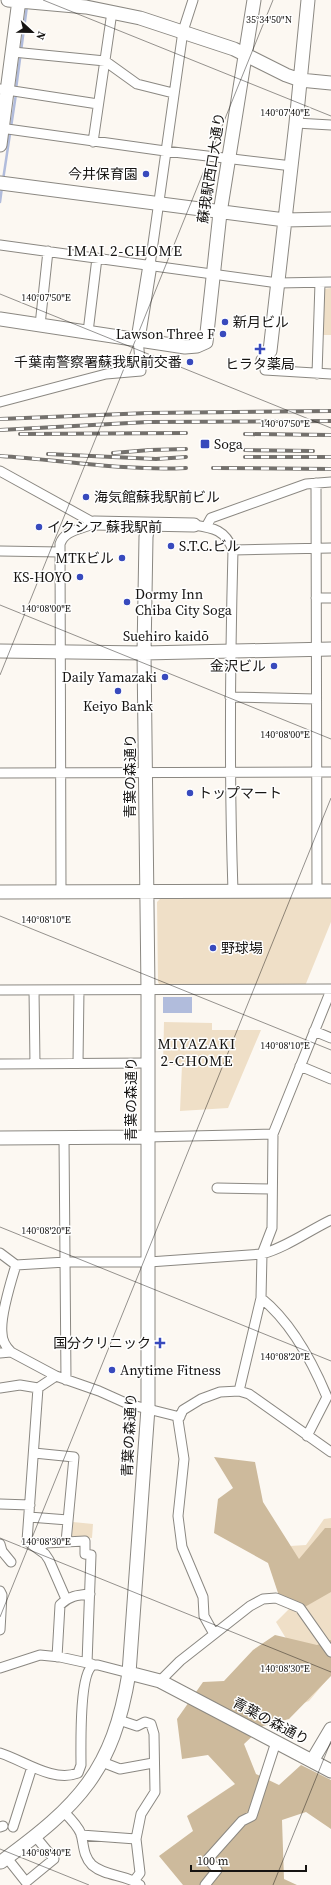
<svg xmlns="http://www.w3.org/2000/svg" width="331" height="1885" font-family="'Source Serif 4','Noto Sans JP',serif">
<rect width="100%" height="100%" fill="#fcf8f2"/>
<!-- green -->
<path fill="#efdfc7" d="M331,288V335H322L323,289Z
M331,897V922L305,986H160L158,982L157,902L161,898Z
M164,1022L212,1023V1030H261L228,1108L180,1111L182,1065H163Z
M331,1518V1675L309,1701L260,1720L287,1640L276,1622L297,1601L290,1546L306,1545L324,1519Z
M73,1522L93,1524L92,1538L72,1536Z"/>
<!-- forest -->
<path fill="#cdba9c" d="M214,1457L255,1462L263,1502L299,1559L325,1528H331V1592L303,1608L279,1596L268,1563L214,1533L218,1499L233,1488Z
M275,1635L317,1645L331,1640V1676L289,1719L263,1726L244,1744L256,1774L279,1785L301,1765L331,1780V1829L306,1812L282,1820L284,1879L297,1885H183L159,1856L193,1831L187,1816L235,1784L208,1755L182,1759L177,1719L203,1682L224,1681L253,1650Z"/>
<!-- water -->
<path fill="#b1bcdc" d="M163,997H192V1013H163Z"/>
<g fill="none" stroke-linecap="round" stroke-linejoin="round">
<!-- stream -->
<path stroke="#b1bcdc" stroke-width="2.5" d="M16,89L27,6
M3,180L16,94
M0,202L2,187"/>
<defs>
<path id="street" d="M13,52L105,61L137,84L173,93
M0,89L98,104
M296,123L331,125
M0,128L165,151L292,166
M93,142L112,12
M0,245L278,283L331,282
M150,265L183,31L193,0
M40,325L48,251
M88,332L97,258
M265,370L331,374
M317,374L320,283
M0,402L106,374L141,371L138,339
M0,471L94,523C82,530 65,529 60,544L61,891
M316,483L317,891
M194,525C214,528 225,530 233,550C230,664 229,777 233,891
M206,527L211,518L306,484L331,482
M233,550L331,548
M0,551L60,552
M316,598H331
M230,697L316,699
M0,773L331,772
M0,990L331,989
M34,990L35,1064
M314,1031L331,1038
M78,1063L79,990
M0,1064L147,1063
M300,1066L331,1079
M147,1137L273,1134
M64,1138L66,1380
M217,1188L272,1189
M0,1253L16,1265L66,1262H149L262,1254C287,1247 308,1231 331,1220
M261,1298C291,1322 312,1361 327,1397L307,1436
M11,1352C6,1347 2,1340 2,1333C0,1317 11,1281 16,1265
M0,1353L11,1352L56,1376L99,1391L128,1404L180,1417
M0,1388L20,1385L38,1388L56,1376
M38,1388L27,1541L45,1554L49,1560L66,1599
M239,1391L261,1298L262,1254L272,1228L273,1134L331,990
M34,1453L74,1457L66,1542
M0,1504L30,1505
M29,1517L68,1520
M0,1544L2,1551L11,1562
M37,1548L46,1543L85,1541V1554L91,1555L87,1663
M0,1591L2,1595L0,1630
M214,1634L204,1616L203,1597L182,1547L178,1516L184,1459L178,1420L183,1410L201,1399L220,1392L239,1391L249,1394L331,1452
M57,1657L60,1605C69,1596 77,1595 90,1594
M0,1668L40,1655L60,1657L92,1664
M160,1681L180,1661L250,1606L263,1599L276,1598L300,1608L331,1652
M119,1720L137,1726L145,1722L151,1724L154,1734L155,1792L141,1814L136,1839L140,1873L134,1881
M0,1753C23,1760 53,1783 78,1773L81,1765C81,1747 79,1674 93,1665H98L129,1673
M102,1762L120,1769L153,1763
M64,1812C70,1818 78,1826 81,1834C84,1845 83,1856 92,1865C106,1877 126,1874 140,1885
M0,1827L3,1826
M13,1827L32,1767
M81,1835L136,1839
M7,1858L26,1882L54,1859L35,1836
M205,1885L217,1870L208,1859L242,1821L252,1816L276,1742"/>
<path id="secondary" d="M8,0L86,7L140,18L234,49L286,75L300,80L331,83
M0,145L19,0
M0,183L285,220L331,219
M0,319L185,347L197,346L206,342L220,213L254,0
M138,339L150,265
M263,360L270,351L296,123L308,0
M94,523L194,525
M0,651L144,653L331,649
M0,892L331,891
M0,1138L147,1137
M129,1673L160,1681L331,1771
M312,1761L331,1729
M1,1862C79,1805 113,1771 129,1673L148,1408V990L144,653L146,537L148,525"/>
</defs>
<!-- street casing -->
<use href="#street" stroke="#8b8882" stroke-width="11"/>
<!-- secondary casing -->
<use href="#secondary" stroke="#8b8882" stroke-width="15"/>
<!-- street -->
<use href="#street" stroke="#fff" stroke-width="9"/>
<!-- secondary -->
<use href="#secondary" stroke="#fff" stroke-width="13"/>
<defs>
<path id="rail" d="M0,419L148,413L331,411
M0,430L148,422L331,421
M20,434L186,433
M245,434L331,435
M245,450L313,451
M113,453L150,450L186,449
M48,454L156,459L186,457
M0,456C62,460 123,471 186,468
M245,457H331
M213,468L331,469"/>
</defs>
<!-- rail casing -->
<use href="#rail" stroke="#74716d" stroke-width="4"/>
<!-- rail -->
<use href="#rail" stroke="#fff" stroke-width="2.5" stroke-dasharray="8" stroke-linecap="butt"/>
</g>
<!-- ticks -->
<path fill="none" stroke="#161412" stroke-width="1" stroke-opacity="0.45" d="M43,0L331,116M0,294L331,428M0,605L331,739M0,675L273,0M0,916L331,1050M0,1227L331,1361M0,1538L331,1672M0,1617L331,798M0,1849L89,1885M273,1885L331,1741"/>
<!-- markers -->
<g fill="#384abd" stroke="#fff" stroke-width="1.5">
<circle cx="146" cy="174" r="4"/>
<circle cx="225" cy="322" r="4"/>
<circle cx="223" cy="334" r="4"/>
<path d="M258 343h4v4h4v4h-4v4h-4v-4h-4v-4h4z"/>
<circle cx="190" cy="362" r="4"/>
<rect x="200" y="439" width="10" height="10" rx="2"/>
<circle cx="86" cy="497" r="4"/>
<circle cx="39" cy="527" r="4"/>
<circle cx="171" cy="546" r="4"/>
<circle cx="122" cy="558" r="4"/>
<circle cx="80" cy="577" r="4"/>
<circle cx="127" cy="602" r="4"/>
<circle cx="274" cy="666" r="4"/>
<circle cx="165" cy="677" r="4"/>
<circle cx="118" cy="691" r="4"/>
<circle cx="190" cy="793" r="4"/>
<circle cx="213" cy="948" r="4"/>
<path d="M158 1337h4v4h4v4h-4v4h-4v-4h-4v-4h4z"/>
<circle cx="112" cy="1370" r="4"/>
</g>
<g text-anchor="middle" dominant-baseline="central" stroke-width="3" stroke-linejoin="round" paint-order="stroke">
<!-- street labels -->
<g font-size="14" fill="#161412" stroke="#fff">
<text transform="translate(211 168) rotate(-81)">蘇我駅西口大通り</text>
<text x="166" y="636">Suehiro kaidō</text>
<text transform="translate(130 776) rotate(-90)">青葉の森通り</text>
<text transform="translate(131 1099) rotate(-90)">青葉の森通り</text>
<text transform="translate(129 1435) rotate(-87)">青葉の森通り</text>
<text transform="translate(271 1721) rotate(28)">青葉の森通り</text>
</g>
<!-- poi labels -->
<g font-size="14" fill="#161412" stroke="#fff" text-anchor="start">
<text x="138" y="174" text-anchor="end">今井保育園</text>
<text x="233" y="322">新月ビル</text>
<text x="215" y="334" text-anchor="end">Lawson Three F</text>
<text x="182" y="362" text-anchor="end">千葉南警察署蘇我駅前交番</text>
<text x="260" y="364" text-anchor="middle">ヒラタ薬局</text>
<text x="214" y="444">Soga</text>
<text x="94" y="497">海気館蘇我駅前ビル</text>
<text x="47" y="527">イクシア 蘇我駅前</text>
<text x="179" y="546">S.T.C.ビル</text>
<text x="114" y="558" text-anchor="end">MTKビル</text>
<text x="72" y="577" text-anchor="end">KS-HOYO</text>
<text x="135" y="594">Dormy Inn<tspan x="135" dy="16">Chiba City Soga</tspan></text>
<text x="266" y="666" text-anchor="end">金沢ビル</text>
<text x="157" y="677" text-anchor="end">Daily Yamazaki</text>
<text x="118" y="706" text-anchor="middle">Keiyo Bank</text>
<text x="198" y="793">トップマート</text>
<text x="221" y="948">野球場</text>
<text x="151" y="1343" text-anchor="end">国分クリニック</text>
<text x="120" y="1370">Anytime Fitness</text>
</g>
<!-- neighbourhood labels -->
<g font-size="15" letter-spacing="1" fill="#161412" stroke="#fff">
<text x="125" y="250">IMAI 2-CHOME</text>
<text x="197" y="1043">MIYAZAKI<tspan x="197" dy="17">2-CHOME</tspan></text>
</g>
</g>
<g font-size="10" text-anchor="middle" fill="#161412" stroke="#fff" stroke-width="3" stroke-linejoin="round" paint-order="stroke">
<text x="269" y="23">35°34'50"N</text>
<text x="285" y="116">140°07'40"E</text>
<text x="46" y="301">140°07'50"E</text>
<text x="285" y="427">140°07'50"E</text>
<text x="46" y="612">140°08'00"E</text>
<text x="285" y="738">140°08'00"E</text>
<text x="46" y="923">140°08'10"E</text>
<text x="285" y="1049">140°08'10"E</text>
<text x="46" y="1234">140°08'20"E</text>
<text x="285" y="1360">140°08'20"E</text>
<text x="46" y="1545">140°08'30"E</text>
<text x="285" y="1672">140°08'30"E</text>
<text x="46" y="1856">140°08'40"E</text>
</g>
<!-- north arrow -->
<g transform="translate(32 32) rotate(112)" stroke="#ffffff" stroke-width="3" paint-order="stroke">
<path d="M0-3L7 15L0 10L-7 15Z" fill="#161412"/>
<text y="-6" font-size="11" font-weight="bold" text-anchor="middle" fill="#161412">N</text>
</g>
<!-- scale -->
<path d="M191 1865v6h115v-6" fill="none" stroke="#161412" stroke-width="2"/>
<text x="197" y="1865" font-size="12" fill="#161412" stroke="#ffffff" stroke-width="3" paint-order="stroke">100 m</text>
</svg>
